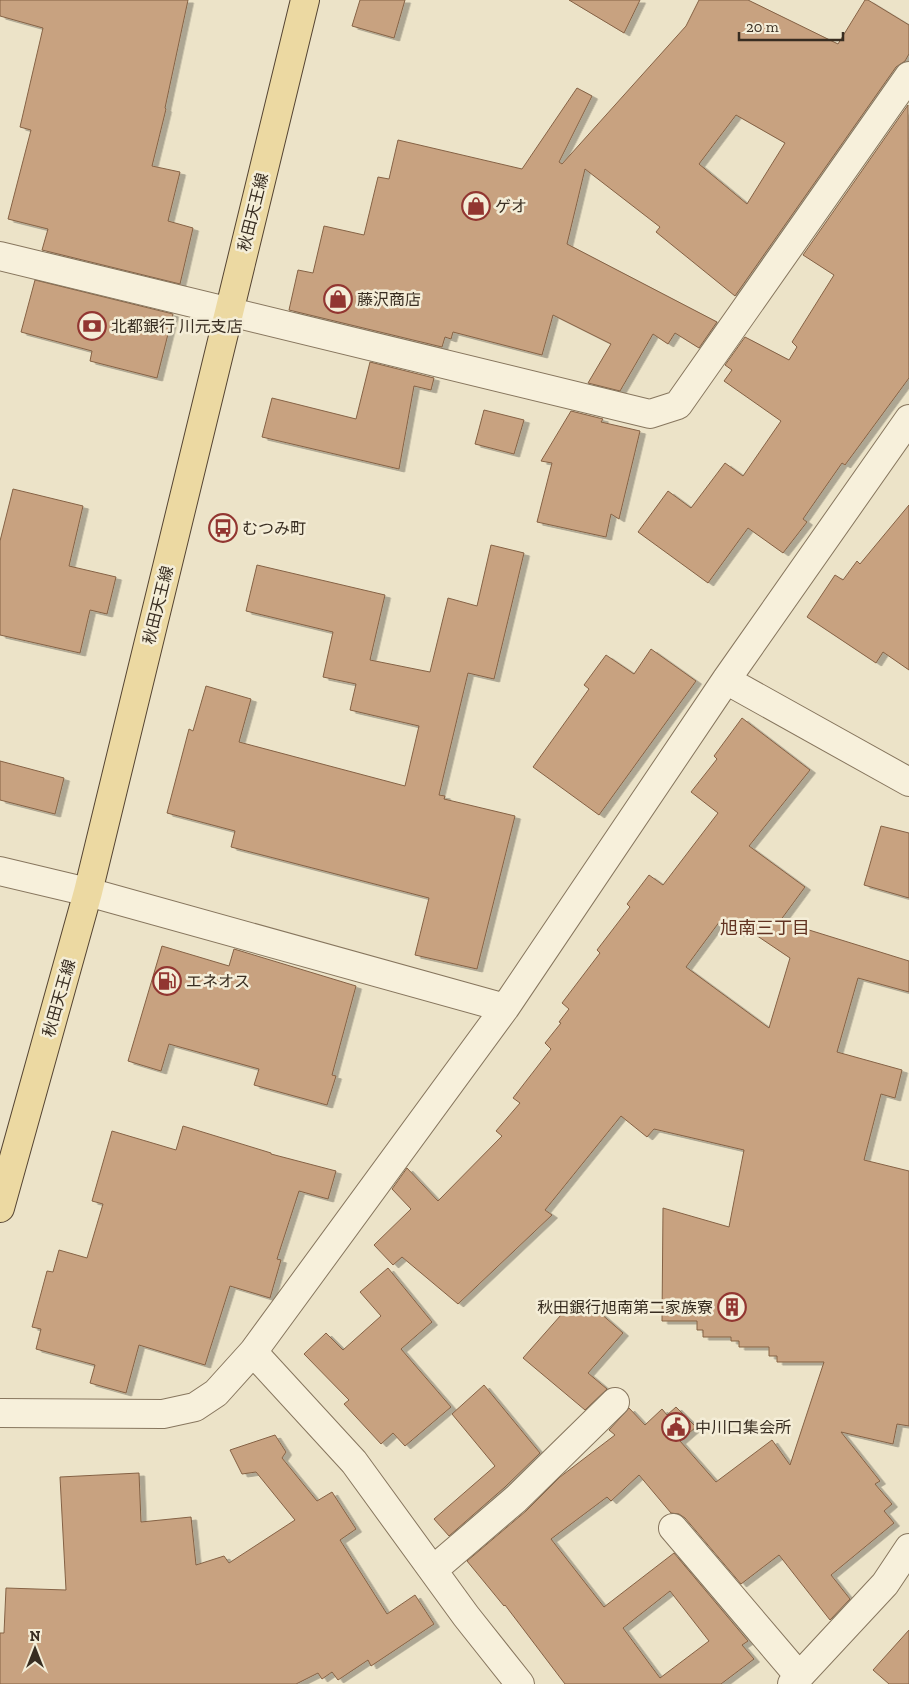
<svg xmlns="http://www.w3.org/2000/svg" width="909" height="1684" font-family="'Zilla Slab','Noto Sans JP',serif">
<defs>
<filter id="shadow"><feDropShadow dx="5.5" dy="3" stdDeviation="0" flood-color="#0004"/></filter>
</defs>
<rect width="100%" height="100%" fill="#ece3c8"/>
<!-- building -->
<path fill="#c8a280" stroke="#856245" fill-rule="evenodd" filter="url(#shadow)" d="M0,0H188L165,108L166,109L152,166L180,172L168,221L193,228L180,284L42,250L48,229L8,219L31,130L20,127L43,28L0,16Z
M360,0H405L394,38L352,26Z
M569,0H640L624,33Z
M699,0H748L838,44L865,0H868L909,25V54L905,61L896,67L735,296L656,232L660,227L585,169L567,244L717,322L699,348L675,333L668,344L653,334L620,391L588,383L611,344L553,315L542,355L453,332L451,339L445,337L442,347L289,310L298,270L313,273L324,226L364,235L378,177L389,179L398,140L522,169L577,88L592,96L559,162L562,164L686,26ZM736,115L785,143L747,204L699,164Z
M908,105L909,378L845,465L842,463L803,519L807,522L783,553L748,528L708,583L638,532L668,491L691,508L725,463L743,476L781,421L724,381L732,370L725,365L745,337L789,360L797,347L792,342L834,275L803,255Z
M35,280L173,314L157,378L90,361L92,351L21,332Z
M370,362L434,378L431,390L414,386L399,469L262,437L272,398L356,419Z
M484,410L524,420L514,454L475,444Z
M571,411L603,419L601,422L640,431L619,519L611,514L606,537L537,522L552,463L541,461Z
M13,489L83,506L69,566L116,577L107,614L90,610L80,653L0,635V541Z
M909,505V670L883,652L876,663L807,617L835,575L843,580L857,561L860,564Z
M491,545L524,553L494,679L468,673L439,795L445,796L444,799L515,816L477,969L415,955L429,898L231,847L235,831L167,813L189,729L193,731L206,686L251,699L239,742L405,786L419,726L350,710L356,684L323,677L333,632L246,611L257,565L385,595L370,660L430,672L448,598L477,606Z
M651,649L696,681L599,815L533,767L589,689L584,685L606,655L634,674Z
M742,718L810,770L749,846L805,887L780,921L909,961V992L858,978L837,1052L902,1070L895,1098L881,1094L864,1160L909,1171V1426L897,1424L893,1444L841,1432L880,1481L875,1484L892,1504L884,1511L894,1523L831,1575L850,1599L830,1620L779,1555L741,1584L685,1518L679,1514L671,1513L639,1475L611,1501L607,1497L551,1539L604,1607L674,1553L748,1641L742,1645L754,1659L721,1684H565L505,1605L504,1606L467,1561L526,1511L560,1477L615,1435L609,1430L629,1408L645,1425L662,1409L667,1415L676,1407L696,1427L680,1441L716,1482L772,1440L790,1465L824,1362H777V1356H769V1347H739V1341H731V1337H703V1330H697V1321H662L663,1208L729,1227L744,1150L654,1129L647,1137L621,1116L545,1210L552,1215L458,1304L402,1257L393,1265L374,1245L411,1209L392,1189L407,1168L438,1201L502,1136L496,1131L520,1103L513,1098L551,1049L545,1043L561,1023L559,1022L569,1009L562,1003L600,953L597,950L630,907L627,904L649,875L663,885L718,813L691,792L717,759L714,756ZM720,921L739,934L744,927L790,958L769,1028L686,967ZM670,1591L709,1641L660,1678L623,1628Z
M0,761L64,778L55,814L0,800Z
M881,826L909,833V898L864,885Z
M162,946L229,966L234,949L356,986L332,1075L336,1076L327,1105L254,1085L259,1069L169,1044L161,1071L128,1061Z
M183,1126L271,1153V1154L336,1171L328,1199L299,1191L277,1259L281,1260L270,1298L230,1286L205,1365L139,1345L126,1393L90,1383L95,1365L36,1349L41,1329L32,1327L47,1271L53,1272L59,1250L87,1258L103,1204L92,1201L112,1131L176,1150Z
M388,1268L432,1322L401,1349L451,1407L405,1446L393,1433L381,1444L344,1404L349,1400L304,1354L326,1333L343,1350L381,1316L360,1292Z
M576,1298L596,1316L599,1312L623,1333L588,1373L607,1389L585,1410L523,1358Z
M484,1385L540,1453L505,1487L449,1536L434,1519L495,1466L452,1414Z
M275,1435L286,1452L282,1458L317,1501L332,1492L356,1529L340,1540L387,1614L415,1595L434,1624L371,1666L368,1660L338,1680L332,1672L322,1679L318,1673L296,1684H0V1633H4L6,1588L66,1590L60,1477L139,1473L141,1522L191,1517L196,1565L224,1556L229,1563L295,1520L256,1472L242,1474L230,1450Z
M909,1630V1684H889L873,1670Z"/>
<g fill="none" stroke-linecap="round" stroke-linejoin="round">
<defs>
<path id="minor" d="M0,256L650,414L678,405L909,76
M726,680L909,782
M0,871L88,892L505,1008
M253,1352L354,1462L466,1616L520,1684
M0,1413L163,1414L195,1407L216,1393L253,1352L505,1008L726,680L909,419
M673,1528L799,1676
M433,1570L516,1499L615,1402
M792,1684L885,1584L909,1548"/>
<path id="major" d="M0,1208L88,892L305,0"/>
</defs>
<!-- minor casing -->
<use href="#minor" stroke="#87765e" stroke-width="30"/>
<!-- major casing -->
<use href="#major" stroke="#554432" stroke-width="30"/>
<!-- minor -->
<use href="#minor" stroke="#f7f0db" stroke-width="28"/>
<!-- major -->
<use href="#major" stroke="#ecd9a2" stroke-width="28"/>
</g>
<!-- icons -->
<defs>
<symbol id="shop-ring" viewBox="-11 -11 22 22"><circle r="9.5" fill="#f4edd7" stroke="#923631" stroke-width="1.5"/><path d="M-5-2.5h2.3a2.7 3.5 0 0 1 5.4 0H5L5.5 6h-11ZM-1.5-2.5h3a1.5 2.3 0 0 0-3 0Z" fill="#923631"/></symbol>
<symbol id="bank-ring" viewBox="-11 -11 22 22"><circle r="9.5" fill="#f4edd7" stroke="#923631" stroke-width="1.5"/><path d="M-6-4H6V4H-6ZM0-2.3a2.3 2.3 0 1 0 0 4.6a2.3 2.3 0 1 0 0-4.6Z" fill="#923631"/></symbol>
<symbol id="bus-ring" viewBox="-11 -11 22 22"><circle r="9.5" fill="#f4edd7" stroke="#923631" stroke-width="1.5"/><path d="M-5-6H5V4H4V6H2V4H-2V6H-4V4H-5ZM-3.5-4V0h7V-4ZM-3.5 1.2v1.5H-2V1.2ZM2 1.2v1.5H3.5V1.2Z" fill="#923631"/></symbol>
<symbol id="fuel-ring" viewBox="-11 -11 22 22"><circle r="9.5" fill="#f4edd7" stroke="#923631" stroke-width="1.5"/><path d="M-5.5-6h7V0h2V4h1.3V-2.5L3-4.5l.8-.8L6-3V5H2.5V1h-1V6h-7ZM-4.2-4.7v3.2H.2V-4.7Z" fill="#923631"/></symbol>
<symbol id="building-ring" viewBox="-11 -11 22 22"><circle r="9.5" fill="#f4edd7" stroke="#923631" stroke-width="1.5"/><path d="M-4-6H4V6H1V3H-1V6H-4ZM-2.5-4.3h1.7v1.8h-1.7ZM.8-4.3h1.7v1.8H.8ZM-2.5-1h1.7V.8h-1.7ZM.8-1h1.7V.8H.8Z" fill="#923631"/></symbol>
<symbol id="civic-ring" viewBox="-11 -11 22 22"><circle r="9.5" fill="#f4edd7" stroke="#923631" stroke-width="1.5"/><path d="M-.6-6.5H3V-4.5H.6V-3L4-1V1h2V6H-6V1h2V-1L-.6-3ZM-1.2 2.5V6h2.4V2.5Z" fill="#923631"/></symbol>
</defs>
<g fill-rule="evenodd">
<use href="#shop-ring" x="460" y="190" width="32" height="32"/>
<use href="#shop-ring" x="322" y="283" width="32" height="32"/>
<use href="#bank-ring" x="76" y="310" width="32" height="32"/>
<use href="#bus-ring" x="207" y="512" width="32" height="32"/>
<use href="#fuel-ring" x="151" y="965" width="32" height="32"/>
<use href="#building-ring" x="716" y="1291" width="32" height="32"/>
<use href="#civic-ring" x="660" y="1411" width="32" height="32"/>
</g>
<g text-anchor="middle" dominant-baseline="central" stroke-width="5" stroke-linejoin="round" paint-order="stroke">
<!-- poi labels -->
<g font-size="16" fill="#382d21" stroke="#f4edd7" text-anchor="start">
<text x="495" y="206">ゲオ</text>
<text x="357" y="299">藤沢商店</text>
<text x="111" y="326">北都銀行 川元支店</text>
<text x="242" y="528">むつみ町</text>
<text x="186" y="981">エネオス</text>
<text x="713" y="1307" text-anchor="end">秋田銀行旭南第二家族寮</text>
<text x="695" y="1427">中川口集会所</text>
</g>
<!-- street labels -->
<g font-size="16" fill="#382d21" stroke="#f4edd7">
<text transform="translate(253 212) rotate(-76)">秋田天王線</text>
<text transform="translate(158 605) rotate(-76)">秋田天王線</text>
<text transform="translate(59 998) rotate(-74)">秋田天王線</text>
</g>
<!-- neighbourhood labels -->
<g font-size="18" fill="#623322" stroke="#f4edd7">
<text x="765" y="928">旭南三丁目</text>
</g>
</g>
<!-- north arrow -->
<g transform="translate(35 1649)" stroke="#f4edd7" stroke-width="4" paint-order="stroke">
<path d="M0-4L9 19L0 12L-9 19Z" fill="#382d21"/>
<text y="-8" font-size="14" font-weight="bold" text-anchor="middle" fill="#382d21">N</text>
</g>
<!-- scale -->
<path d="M739 32v8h104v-8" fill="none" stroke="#382d21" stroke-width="2.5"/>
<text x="746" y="32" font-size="15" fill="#382d21" stroke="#f4edd7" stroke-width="4" paint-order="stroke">20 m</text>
</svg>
